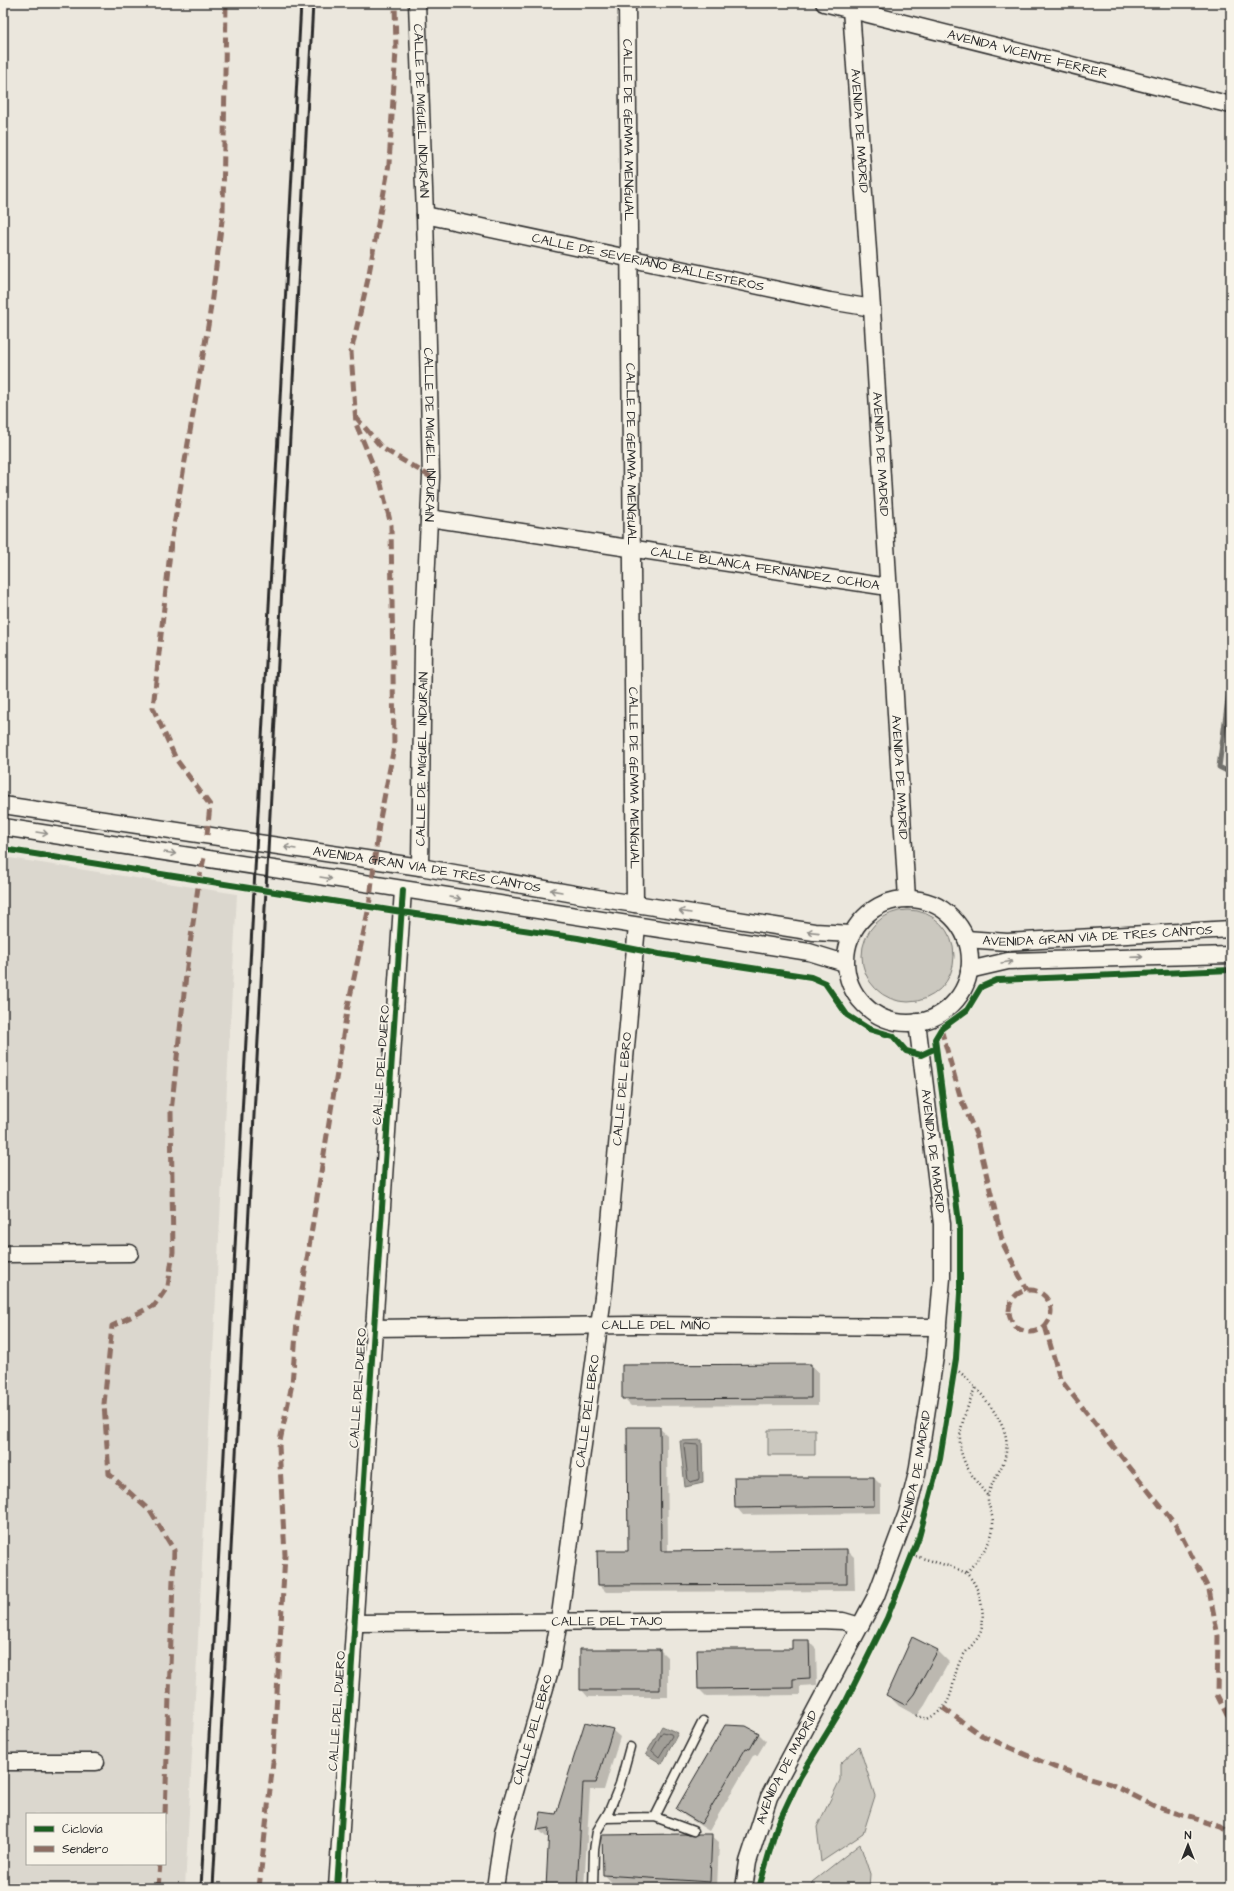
<svg xmlns="http://www.w3.org/2000/svg" width="1234" height="1891" font-family="'Architects Daughter',sans-serif">
<rect width="100%" height="100%" fill="#ebe7dd"/>
<filter id="ink" filterUnits="userSpaceOnUse"><feTurbulence type="fractalNoise" baseFrequency=".025" numOctaves="2"/><feDisplacementMap in="SourceGraphic" scale="8" xChannelSelector="R" yChannelSelector="G"/><feConvolveMatrix kernelMatrix="1 2 1 2 8 2 1 2 1" color-interpolation-filters="sRGB"/></filter>
<g filter="url(#ink)">
<!-- built -->
<path fill="#dbd7ce" fill-rule="evenodd" d="M3,857L237,894L185,1888H3ZM27,1814H165V1864H27Z"/>
<!-- green -->
<path fill="#cbc8bf" stroke="#7b7a75" d="M862 956a46 46 0 1 1 92 0a46 46 0 1 1-92 0Z
M815,1429V1455H768V1430Z
M859,1746L875,1796L863,1834L821,1862L817,1827L840,1780V1764Z
M860,1844L870,1874L869,1888H813L812,1882Z"/>
<!-- water -->
<path fill="#a29f98" stroke="#72716c" d="M702,1440L703,1483L685,1487L680,1441Z
M662,1726L678,1733L662,1764L646,1754Z"/>
<!-- shadow -->
<path fill="#0003" d="M811,1365L818,1372V1405L631,1406L623,1398Z
M659,1428L667,1435L668,1552L847,1550L854,1557L855,1591L606,1592L599,1585L598,1552H629Z
M874,1478L881,1485V1513L743,1515L736,1507Z
M913,1639L938,1651L949,1662L925,1705L917,1716L899,1706L887,1694Z
M808,1641L816,1649L817,1685L800,1686V1695L706,1696L699,1689L793,1650Z
M581,1650H660L668,1658V1697H588L581,1689Z
M745,1727L759,1734L766,1741L757,1756L754,1754L709,1831L685,1816L677,1808Z
M612,1730L620,1737L604,1790H590L584,1888H547L549,1837H546L539,1830L542,1813L557,1815Z
M711,1835L719,1842L717,1888L611,1882L604,1874L694,1838Z"/>
<g fill="none" stroke-linecap="round" stroke-linejoin="round">
<!-- shore -->
<path stroke="#5b5957" stroke-width="1" d="M686,1444L698,1445L699,1478L698,1480L690,1482L688,1480L684,1446Z
M663,1732L671,1734L672,1736L659,1757L652,1751Z"/>
<!-- stream -->
<path stroke="#72716c" stroke-width="5" d="M1231,676L1219,767L1231,773"/>
</g>
<!-- building -->
<path fill="#b5b2ab" stroke="#2b2b2b" d="M811,1364V1398L622,1399V1365Z
M627,1427H660L661,1551L847,1549V1584L598,1585L597,1551H628Z
M734,1477H874V1506L735,1508Z
M912,1637L938,1650L914,1694L905,1705L886,1695Z
M792,1640H809L810,1678L793,1679V1688L698,1689L697,1649H792Z
M580,1649H660V1690H580Z
M585,1722L613,1729L596,1783H583L577,1888H546L549,1828L537,1830L541,1812L556,1814Z
M725,1725L746,1726L759,1733L750,1749L746,1748L701,1824L676,1809Z
M685,1834L694,1836L698,1834H712L710,1882L603,1875L602,1835Z"/>
<g fill="none" stroke-linecap="round" stroke-linejoin="round">
<defs>
<path id="lane" d="M655,1817L703,1721
M605,1818L655,1817L693,1831
M593,1888L594,1850L597,1831L609,1811L620,1784L630,1747"/>
<g id="street">
<path id="s1" d="M417,3L425,215L431,477L423,647L420,867"/>
<path id="s2" d="M627,3L635,904"/>
<path id="s3" d="M824,3L1231,105"/>
<path id="s4" d="M851,9L872,308L907,899"/>
<path id="s5" d="M425,215L830,301L872,308"/>
<path id="s6" d="M429,518L888,587"/>
<path id="s7" d="M3,805L420,867L603,899L814,932L852,934"/>
<path d="M3,827L809,952L845,963"/>
<circle cx="908" cy="961" r="62"/>
<path id="s8" d="M966,939L1007,942L1231,929"/>
<path d="M969,970L1008,961L1231,955"/>
<path d="M3,1254L130,1253"/>
<path id="s9" d="M373,1328L635,1325L938,1327"/>
<path id="s10" d="M354,1623L819,1620L843,1621L860,1626"/>
<path d="M3,1762H96"/>
<path d="M337,1888L403,890"/>
<path id="s11" d="M495,1888L503,1833L551,1667L560,1615L604,1289L637,926"/>
<path id="s12" d="M744,1888L748,1862L769,1797L876,1596L907,1513L917,1473L935,1357L942,1278V1224L917,1022"/>
</g>
</defs>
<!-- lane casing -->
<use href="#lane" stroke="#2b2b2b" stroke-width="11"/>
<!-- street casing -->
<use href="#street" stroke="#2b2b2b" stroke-width="19"/>
<!-- path -->
<path stroke="#2b2b2b" stroke-width="2.5" stroke-dasharray="1 3" stroke-linecap="butt" d="M949,1365C969,1375 998,1412 1005,1433C1007,1440 1007,1450 1005,1457C1003,1468 988,1488 988,1496C987,1504 993,1514 993,1523C994,1542 978,1559 966,1573
M975,1388C955,1438 951,1452 987,1495
M912,1555C921,1558 962,1569 967,1574C980,1586 986,1614 981,1631C977,1643 965,1650 960,1661C949,1686 957,1705 927,1719L915,1715"/>
<!-- lane -->
<use href="#lane" stroke="#f7f3e8" stroke-width="8"/>
<!-- street -->
<use href="#street" stroke="#f7f3e8" stroke-width="16"/>
<!-- rail -->
<path stroke="#2b2b2b" stroke-width="3" d="M201,1888L301,3
M213,1888L313,3"/>
<!-- quiet -->
<path stroke="#8d6e63" stroke-width="5" stroke-dasharray="10 5" stroke-linecap="butt" d="M355,416L382,448L431,477
M207,835L210,805L176,759L153,708L171,543L209,320L223,213L226,3
M941,1029L961,1099L978,1139L1003,1244L1027,1290
M1009 1311a21 21 0 1 1 42 0a21 21 0 1 1-42 0Z
M1045,1326L1060,1379L1177,1527L1209,1590L1218,1636L1217,1695L1227,1715L1231,1718
M943,1708L981,1735L1054,1767L1111,1784L1156,1807L1222,1827L1231,1833
M165,1814L174,1550L150,1511L109,1474L104,1404L112,1326L155,1305L168,1286L173,1252L171,1112L187,966L199,880L204,858
M158,1888L160,1864
M259,1888L273,1762L285,1555L279,1446L292,1384L297,1321L347,1011L369,907L379,824L394,747L391,525L381,484L356,424L351,352L368,279L389,164L396,50L395,3"/>
<defs>
<path id="cycleway" d="M3,849L402,912L578,938L659,954L811,977L825,983L847,1015L869,1029L893,1036L906,1051L921,1055L936,1048
M337,1888L403,890
M759,1888L777,1826L800,1777L844,1705L887,1618L919,1537L940,1459L956,1359L960,1293V1230L935,1039L941,1029L967,1010L981,987L997,980L1231,970"/>
</defs>
<!-- cycleway casing -->
<use href="#cycleway" stroke="#f7f3e8" stroke-width="8"/>
<!-- cycleway -->
<use href="#cycleway" stroke="#1b5e20" stroke-width="6"/>
</g>
<!-- one-way arrows -->
<defs><path id="oneway-shaft" d="M-6 0H5M1.5-3L5.5 0L1.5 3" fill="none" stroke-width="1.6" stroke-linecap="round" stroke-linejoin="round"/></defs>
<g stroke="#918f8a">
<use href="#oneway-shaft" transform="translate(42 833) rotate(9)"/>
<use href="#oneway-shaft" transform="translate(290 848) rotate(-171)"/>
<use href="#oneway-shaft" transform="translate(170 853) rotate(9)"/>
<use href="#oneway-shaft" transform="translate(326 878) rotate(9)"/>
<use href="#oneway-shaft" transform="translate(556 891) rotate(-170)"/>
<use href="#oneway-shaft" transform="translate(455 898) rotate(9)"/>
<use href="#oneway-shaft" transform="translate(685 912) rotate(-171)"/>
<use href="#oneway-shaft" transform="translate(813 932) rotate(-174)"/>
<use href="#oneway-shaft" transform="translate(1137 957) rotate(-2)"/>
<use href="#oneway-shaft" transform="translate(1007 962) rotate(-9)"/>
</g>
</g>
<g text-anchor="middle" dominant-baseline="central" stroke-width="4" stroke-linejoin="round" paint-order="stroke">
<!-- street labels -->
<g font-size="13" fill="#2b2b2b" stroke="#f7f3e8">
<text stroke="none"><textPath href="#s3" startOffset="210">AVENIDA VICENTE FERRER</textPath></text>
<text stroke="none"><textPath href="#s1" startOffset="108">CALLE DE MIGUEL INDURAIN</textPath></text>
<text stroke="none"><textPath href="#s2" startOffset="127">CALLE DE GEMMA MENGUAL</textPath></text>
<text stroke="none"><textPath href="#s4" startOffset="122">AVENIDA DE MADRID</textPath></text>
<text stroke="none"><textPath href="#s5" startOffset="228">CALLE DE SEVERIANO BALLESTEROS</textPath></text>
<text stroke="none"><textPath href="#s1" startOffset="432">CALLE DE MIGUEL INDURAIN</textPath></text>
<text stroke="none"><textPath href="#s2" startOffset="451">CALLE DE GEMMA MENGUAL</textPath></text>
<text stroke="none"><textPath href="#s4" startOffset="446">AVENIDA DE MADRID</textPath></text>
<text stroke="none"><textPath href="#s6" startOffset="340">CALLE BLANCA FERNÁNDEZ OCHOA</textPath></text>
<text transform="translate(422 759) rotate(-89)">CALLE DE MIGUEL INDURAIN</text>
<text stroke="none"><textPath href="#s2" startOffset="775">CALLE DE GEMMA MENGUAL</textPath></text>
<text stroke="none"><textPath href="#s4" startOffset="770">AVENIDA DE MADRID</textPath></text>
<text stroke="none"><textPath href="#s7" startOffset="429">AVENIDA GRAN VÍA DE TRES CANTOS</textPath></text>
<text stroke="none"><textPath href="#s8" startOffset="132">AVENIDA GRAN VÍA DE TRES CANTOS</textPath></text>
<text transform="translate(381 1065) rotate(-86)">CALLE DEL DUERO</text>
<text stroke="none"><textPath href="#s11" startOffset="811">CALLE DEL EBRO</textPath></text>
<text transform="translate(933 1151) rotate(83)">AVENIDA DE MADRID</text>
<text stroke="none"><textPath href="#s9" startOffset="283">CALLE DEL MIÑO</textPath></text>
<text transform="translate(358 1388) rotate(-86)">CALLE DEL DUERO</text>
<text stroke="none"><textPath href="#s11" startOffset="487">CALLE DEL EBRO</textPath></text>
<text stroke="none"><textPath href="#s12" startOffset="453">AVENIDA DE MADRID</textPath></text>
<text stroke="none"><textPath href="#s10" startOffset="253">CALLE DEL TAJO</textPath></text>
<text transform="translate(337 1711) rotate(-86)">CALLE DEL DUERO</text>
<text stroke="none"><textPath href="#s11" startOffset="163">CALLE DEL EBRO</textPath></text>
<text stroke="none"><textPath href="#s12" startOffset="129">AVENIDA DE MADRID</textPath></text>
</g>
</g>
<!-- margin -->
<rect width="1234" height="1891" fill="none" stroke="#f7f3e8" stroke-width="16"/>
<rect x="8" y="8" width="1218" height="1875" fill="none" stroke="#2b2b2b" stroke-width="1.5" filter="url(#ink)"/>
<!-- legend -->
<rect x="26" y="1813" width="140" height="52" fill="#f7f3e8" stroke="#a5a39c"/>
<rect x="34" y="1826" width="20" height="6" fill="#1b5e20" stroke="#a5a39c"/>
<text x="62" y="1833" font-size="12" fill="#2b2b2b">Ciclovía</text>
<rect x="34" y="1846" width="20" height="6" fill="#8d6e63" stroke="#a5a39c"/>
<text x="62" y="1853" font-size="12" fill="#2b2b2b">Sendero</text>
<!-- north arrow -->
<g transform="translate(1188 1845)" stroke="#f7f3e8" stroke-width="3" paint-order="stroke">
<path d="M0-3L7 15L0 10L-7 15Z" fill="#2b2b2b"/>
<text y="-6" font-size="11" font-weight="bold" text-anchor="middle" fill="#2b2b2b">N</text>
</g>
</svg>
